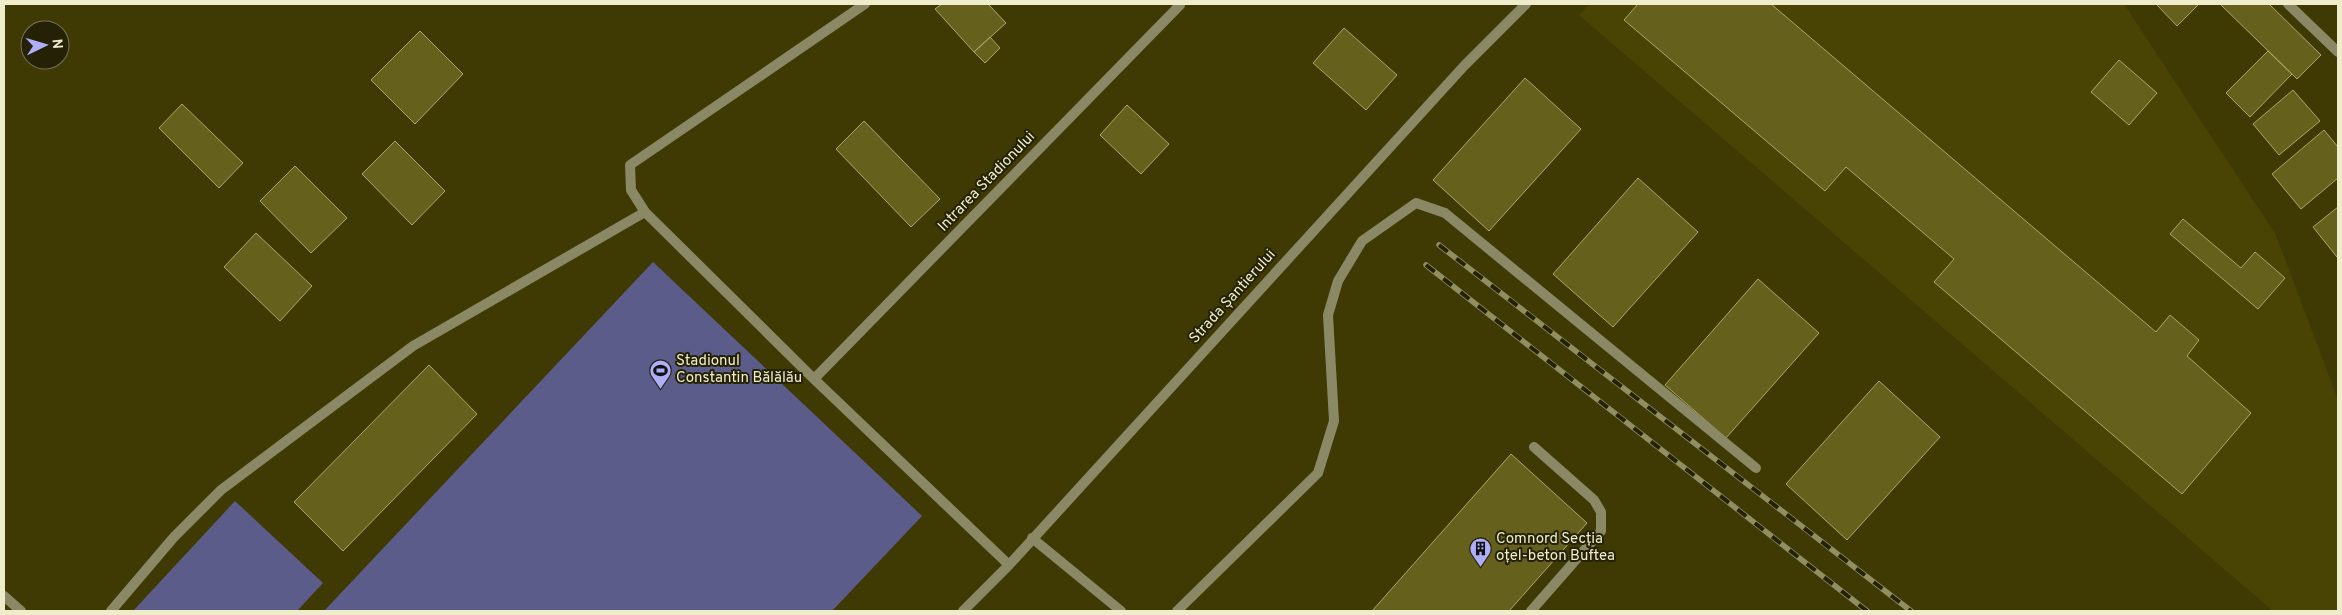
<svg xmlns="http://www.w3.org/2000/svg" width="2342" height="615" font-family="Overpass,sans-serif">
<rect width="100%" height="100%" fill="#3f3a04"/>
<!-- built -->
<path fill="#494404" d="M1590,4H2124L2276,235L2338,400V611H2273L1579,15Z"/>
<!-- green -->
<path fill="#5c5c8a" d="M653,262L922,516L832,611H324Z
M235,501L323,583L297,611H133Z"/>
<!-- building -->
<path fill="#66601d" stroke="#aea867" d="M942,4H988L1006,23L974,52L935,9Z
M1638,4H1771L2156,332L2170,315L2199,340L2187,356L2251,413L2182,494L1934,282L1954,259L1846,167L1825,191L1624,20Z
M2156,4H2199L2177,26Z
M2220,4H2269L2321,55L2297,79Z
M1344,28L1397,75L1366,110L1313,63Z
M420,31L463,74L415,124L371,80Z
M990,37L1000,48L985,63L974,52Z
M2268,51L2292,74L2250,117L2226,93Z
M2119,60L2157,93L2129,125L2091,92Z
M1525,78L1581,129L1489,231L1433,180Z
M2293,90L2320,121L2279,155L2253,124Z
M182,104L243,163L219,188L159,128Z
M1127,105L1169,144L1141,174L1100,135Z
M864,121L940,199L911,227L836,149Z
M2324,130L2338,147V178L2301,209L2272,174Z
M395,141L445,191L412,225L362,174Z
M295,166L347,218L311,253L260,201Z
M1638,178L1698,232L1613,327L1553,274Z
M2338,207V256L2337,257L2313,227Z
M2183,219L2241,268L2255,252L2285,278L2258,309L2170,234Z
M256,233L312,286L280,321L224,267Z
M1758,279L1819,333L1726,438L1665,385Z
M429,365L477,414L343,551L294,502Z
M1879,381L1940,437L1847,540L1786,484Z
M1511,454L1587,523L1509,611H1372Z"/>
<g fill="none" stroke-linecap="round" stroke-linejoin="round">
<!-- lane -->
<path stroke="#8b8865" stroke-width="10" d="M1032,538L1121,611
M1177,611L1318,473L1334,421L1328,315L1338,281L1362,241L1416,203L1445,213L1756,468
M1531,611L1601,531V512L1594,500L1534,447"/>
<!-- street -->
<path stroke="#8b8865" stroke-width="10" d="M865,4L630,165L631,190L645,212L814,379L1009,565
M2288,4L2338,52
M814,379L1180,5
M4,596L21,611
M111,611L174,537L221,490L413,346L645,212
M963,611L1009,565L1464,66L1526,4"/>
<defs>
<path id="rail" d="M1439,245L1911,611
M1426,265L1867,611"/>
</defs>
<!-- rail casing -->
<use href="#rail" stroke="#918e62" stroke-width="5.5"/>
<!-- rail -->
<use href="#rail" stroke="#242106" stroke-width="4" stroke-dasharray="11" stroke-linecap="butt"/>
</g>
<!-- icons -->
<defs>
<symbol id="stadium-pin" viewBox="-11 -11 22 30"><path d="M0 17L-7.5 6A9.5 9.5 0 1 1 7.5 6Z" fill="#aeaefa" stroke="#242106"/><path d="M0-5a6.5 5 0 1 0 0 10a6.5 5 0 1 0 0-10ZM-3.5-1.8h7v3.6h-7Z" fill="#111"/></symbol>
<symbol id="building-pin" viewBox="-11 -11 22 30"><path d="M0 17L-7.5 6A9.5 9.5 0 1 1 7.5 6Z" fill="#aeaefa" stroke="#242106"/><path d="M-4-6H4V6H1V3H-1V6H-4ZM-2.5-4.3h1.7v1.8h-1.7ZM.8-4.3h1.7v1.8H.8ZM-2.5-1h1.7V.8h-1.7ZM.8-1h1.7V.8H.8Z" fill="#111"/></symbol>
</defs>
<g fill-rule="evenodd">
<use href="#stadium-pin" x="648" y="358" width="25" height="34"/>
<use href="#building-pin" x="1468" y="536" width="25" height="34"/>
</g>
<g text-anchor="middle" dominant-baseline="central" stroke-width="4" stroke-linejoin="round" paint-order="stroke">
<!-- street labels -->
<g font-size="15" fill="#eeeccb" stroke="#242106">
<text transform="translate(987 182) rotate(-46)">Intrarea Stadionului</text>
<text transform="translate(1233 297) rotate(-48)">Strada Șantierului</text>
</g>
<!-- poi labels -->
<g font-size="15" fill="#eeeccb" stroke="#242106" text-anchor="start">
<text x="676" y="361">Stadionul<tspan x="676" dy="17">Constantin Bălălău</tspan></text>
<text x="1496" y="539">Comnord Secția<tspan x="1496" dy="17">oțel-beton Buftea</tspan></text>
</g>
</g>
<!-- border -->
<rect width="2342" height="615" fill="none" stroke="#eeeccb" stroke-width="10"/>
<!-- north arrow -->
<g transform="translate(45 45) rotate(85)"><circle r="24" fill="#242106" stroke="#757255"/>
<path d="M0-4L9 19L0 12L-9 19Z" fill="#aeaefa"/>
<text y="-8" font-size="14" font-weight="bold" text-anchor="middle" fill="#eeeccb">N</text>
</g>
</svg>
